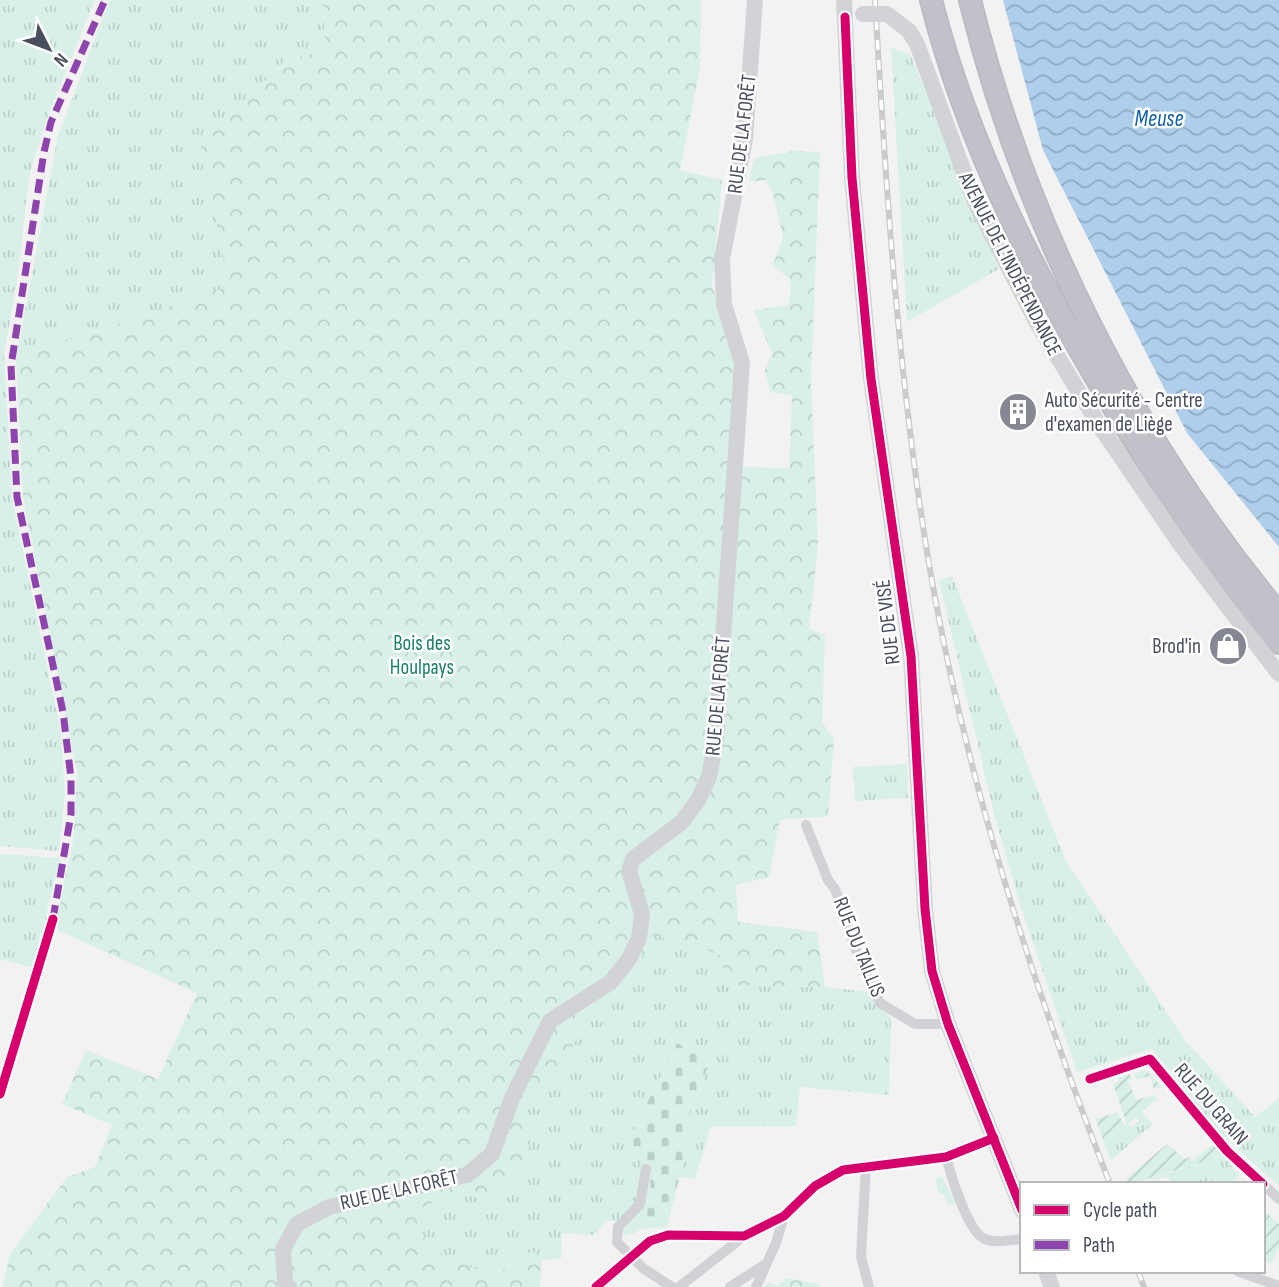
<svg xmlns="http://www.w3.org/2000/svg" width="1279" height="1287" font-family="'Sofia Sans Condensed',sans-serif">
<defs>
<pattern id="grass-tufts" width="24" height="20" patternUnits="userSpaceOnUse" patternTransform="scale(1.75)"><rect width="24" height="20" fill="#d8f0e8"/><path d="M3 7l-1-3M5 7V3M7 7l1-3M15 17l-1-3M17 17v-4M19 17l1-3" fill="none" stroke="#bbd0c9"/></pattern>
<pattern id="forest-crowns" width="20" height="18" patternUnits="userSpaceOnUse" patternTransform="scale(1.75)"><rect width="20" height="18" fill="#d8f0e8"/><path d="M2 6a3 3 0 1 1 6 0M12 15a3 3 0 1 1 6 0" fill="none" stroke="#bbd0c9"/></pattern>
<pattern id="cemetery-stones" width="16" height="16" patternUnits="userSpaceOnUse" patternTransform="scale(1.75)"><rect width="16" height="16" fill="#d8f0e8"/><path d="M2 7V4a2 2 0 0 1 4 0v3zM10 15v-3a2 2 0 0 1 4 0v3z" fill="#bbd0c9"/></pattern>
<pattern id="garden-furrows" width="10" height="10" patternUnits="userSpaceOnUse" patternTransform="scale(1.75)"><rect width="10" height="10" fill="#d8f0e8"/><path d="M-1 1l2-2M0 10L10 0M9 11l2-2" fill="none" stroke="#bbd0c9"/></pattern>
<pattern id="water-waves" width="16" height="10" patternUnits="userSpaceOnUse" patternTransform="scale(1.75)"><rect width="16" height="10" fill="#aeceec"/><path d="M0 5q4-4 8 0t8 0" fill="none" stroke="#90aac2"/></pattern>
</defs>
<rect width="100%" height="100%" fill="#f3f2f2"/>
<!-- grass -->
<path fill="url(#grass-tufts)" d="M0,0H95L47,118L29,176L18,276L4,354L12,499L61,732L65,794L59,851L0,846Z
M110,0H321L324,8L325,51L286,60L200,143L230,286L16,358L58,135Z
M891,48L910,54L999,269L907,322Z
M952,576L1066,861L1185,1040L1255,1117L1279,1098V1186L1221,1134L1152,1049L1077,1072L1020,905L995,818L939,580Z
M907,764L908,798L855,801L853,767Z
M0,854L60,858L46,915L50,916L33,968L0,959Z
M652,935L697,945L724,957L722,985L825,987L870,992L876,1005L891,1017L889,1095L800,1087L796,1126H711L695,1179L678,1177L692,1125L687,1122L710,1061L677,1043L648,1170L651,1187L645,1214L663,1220L670,1216L667,1227L642,1229L625,1236L617,1221H607L593,1235L562,1233L561,1259L542,1260L532,1251L497,1273L479,1271L435,1251L419,1232L416,1210L450,1195L463,1193L520,1113L525,1101H539L556,1071L566,1029L637,967Z
M1142,1112L1153,1124L1111,1160L1104,1143L1127,1124L1131,1127L1139,1121L1136,1117Z
M1223,1156L1240,1176L1227,1184H1213L1210,1179L1205,1184H1171L1169,1177L1143,1181Z
M942,1177L956,1203L948,1206L944,1194H939L935,1178Z"/>
<!-- forest -->
<path fill="url(#forest-crowns)" d="M321,0H701L700,68L680,170L722,180L712,285L736,366L729,467L789,468L792,396L770,392L765,370L772,354L754,310L789,305L791,280L773,265L783,237L773,194L766,180L749,182L754,158L793,151L820,152L811,380L818,546L809,629L825,635L822,722L834,739L828,816L780,820L769,877L736,885L738,922L817,932L825,987L722,985L723,957L697,945L652,935L637,967L617,991L567,1029L576,1033L577,1039L539,1102L524,1101L520,1113L530,1119C532,1131 531,1145 526,1157C518,1179 487,1208 463,1193L450,1195L416,1210L419,1232L435,1251L479,1271L497,1273L533,1251L542,1260L540,1287H2L10,1254L67,1177L95,1167L112,1125L62,1104L86,1050L158,1079L197,993L55,929L73,841L77,772L23,498L16,358L229,286L200,143L286,60L325,51L324,8Z
M787,1278L819,1284L820,1287H765L768,1283L777,1286Z"/>
<!-- cemetery -->
<path fill="url(#cemetery-stones)" d="M677,1043L710,1061L687,1122L692,1125L670,1216L652,1223L645,1214L651,1187L648,1170L643,1167L629,1140Z"/>
<!-- garden -->
<path fill="url(#garden-furrows)" d="M1146,1070L1162,1087L1154,1089L1150,1076L1136,1080L1134,1073Z
M1130,1074L1132,1079L1128,1081L1136,1100L1155,1095L1157,1099L1127,1125L1113,1084L1119,1082L1118,1078Z
M1117,1112L1125,1126L1104,1143L1096,1119Z
M1167,1144L1185,1159L1189,1157L1193,1160L1213,1144L1223,1156L1130,1184L1126,1179Z
M1267,1213L1279,1224V1246L1271,1264L1263,1261V1223Z"/>
<!-- water -->
<path fill="url(#water-waves)" d="M1003,0H1279V547L1187,433L1043,150Z"/>
<g fill="none" stroke-linecap="round" stroke-linejoin="round">
<defs>
<path id="highway" d="M931,0C969,150 1040,286 1120,418C1168,495 1220,573 1279,643
M970,0C1025,222 1132,438 1279,614"/>
</defs>
<!-- highway casing -->
<use href="#highway" stroke="#b8b9c1" stroke-width="24"/>
<!-- street -->
<path stroke="#d1d2d5" stroke-width="10" d="M806,825L828,880L835,889L856,950L880,1003L915,1024H948
M1090,1079L1150,1059L1227,1151L1263,1184
M0,1094L53,919
M946,1157C951,1175 967,1229 983,1238C993,1244 1010,1240 1022,1239
M866,1165L861,1257L869,1287
M646,1169L640,1204L618,1227L617,1242L644,1269L672,1287
M1263,1184L1279,1199
M1237,1271L1279,1286
M596,1287L650,1241L668,1235L744,1236L784,1216L815,1186L843,1170L946,1157L994,1138
M679,1287L744,1236
M730,1287L764,1265
M756,1287L776,1243L784,1216"/>
<!-- secondary -->
<path stroke="#d2d3d6" stroke-width="16" d="M844,0L852,178L871,379L911,656L925,909L932,971L948,1024L1022,1210
M909,31L917,44L975,202L1037,323L1099,425L1180,544L1279,674
M1046,1271L1052,1287
M289,1287L285,1282L283,1249L297,1224L329,1207L467,1175L492,1154L512,1098L550,1021L611,982L629,959L639,938L642,914L629,871L633,859L682,822L698,800L709,777L716,740L742,363L724,304L722,259L745,139L755,0"/>
<!-- highway -->
<use href="#highway" stroke="#c1c2c9" stroke-width="21"/>
<defs>
<path id="rail" d="M875,0C886,189 898,377 929,564C965,777 1032,983 1110,1184
M1138,1271L1144,1287"/>
</defs>
<!-- rail casing -->
<use href="#rail" stroke="#cacbcd" stroke-width="6"/>
<!-- rail -->
<use href="#rail" stroke="#fff" stroke-width="3.5" stroke-dasharray="10" stroke-linecap="butt"/>
<!-- secondary-bridge -->
<path stroke="#d2d3d6" stroke-width="16" d="M863,14H887L909,31"/>
<!-- quiet -->
<path stroke="#8e44ad" stroke-width="7" stroke-dasharray="14 7" stroke-linecap="butt" d="M53,919L71,814V778L63,712L17,497L11,366L44,152L51,122L105,0"/>
<defs>
<path id="cycleway" d="M845,17L852,178L871,379L911,656L925,909L932,971L948,1024L1022,1210
M1090,1079L1150,1059L1227,1151L1263,1184
M0,1094L53,919
M596,1287L650,1241L668,1235L744,1236L784,1216L815,1186L843,1170L946,1157L994,1138"/>
</defs>
<!-- cycleway casing -->
<use href="#cycleway" stroke="#fff" stroke-width="13"/>
<!-- cycleway -->
<use href="#cycleway" stroke="#d6006c" stroke-width="9"/>
</g>
<!-- icons -->
<defs>
<symbol id="building-disc" viewBox="-11 -11 22 22"><circle r="9.5" fill="#858892" stroke="#fff"/><path d="M-4-6H4V6H1V3H-1V6H-4ZM-2.5-4.3h1.7v1.8h-1.7ZM.8-4.3h1.7v1.8H.8ZM-2.5-1h1.7V.8h-1.7ZM.8-1h1.7V.8H.8Z" fill="#fff"/></symbol>
<symbol id="shop-disc" viewBox="-11 -11 22 22"><circle r="9.5" fill="#858892" stroke="#fff"/><path d="M-5-2.5h2.3a2.7 3.5 0 0 1 5.4 0H5L5.5 6h-11ZM-1.5-2.5h3a1.5 2.3 0 0 0-3 0Z" fill="#fff"/></symbol>
</defs>
<g fill-rule="evenodd">
<use href="#building-disc" x="996" y="390" width="44" height="44"/>
<use href="#shop-disc" x="1206" y="624" width="44" height="44"/>
</g>
<g text-anchor="middle" dominant-baseline="central" stroke-width="5" stroke-linejoin="round" paint-order="stroke">
<!-- street labels -->
<g font-size="21" fill="#4a4f5f" stroke="#fff">
<text transform="translate(742 134) rotate(-83)">RUE DE LA FORÊT</text>
<text transform="translate(1010 264) rotate(63)">AVENUE DE L'INDÉPENDANCE</text>
<text transform="translate(888 622) rotate(-97)">RUE DE VISÉ</text>
<text transform="translate(718 696) rotate(-85)">RUE DE LA FORÊT</text>
<text transform="translate(859 947) rotate(68)">RUE DU TAILLIS</text>
<text transform="translate(1211 1104) rotate(49)">RUE DU GRAIN</text>
<text transform="translate(399 1190) rotate(-13)">RUE DE LA FORÊT</text>
</g>
<!-- poi labels -->
<g font-size="21" fill="#4a4f5f" stroke="#fff" text-anchor="start">
<text x="1045" y="400">Auto Sécurité - Centre<tspan x="1045" dy="24">d'examen de Liège</tspan></text>
<text x="1201" y="646" text-anchor="end">Brod'in</text>
</g>
<!-- park labels -->
<g font-size="21" fill="#1a8069" stroke="#fff">
<text x="422" y="643">Bois des<tspan x="422" dy="24">Houlpays</tspan></text>
</g>
<!-- water labels -->
<g font-size="23" font-style="italic" fill="#1160aa" stroke="#fff">
<text x="1159" y="119">Meuse</text>
</g>
</g>
<!-- legend -->
<rect x="1020" y="1182" width="245" height="91" fill="#ffffff" stroke="#b7b9bf" stroke-width="2"/>
<rect x="1034" y="1205" width="35" height="10" fill="#d6006c" stroke="#b7b9bf" stroke-width="2"/>
<text x="1083" y="1217" font-size="21" fill="#4a4f5f">Cycle path</text>
<rect x="1034" y="1240" width="35" height="10" fill="#8e44ad" stroke="#b7b9bf" stroke-width="2"/>
<text x="1083" y="1252" font-size="21" fill="#4a4f5f">Path</text>
<!-- north arrow -->
<g transform="translate(49 49) rotate(132)" stroke="#ffffff" stroke-width="5" paint-order="stroke">
<path d="M0-5L12 26L0 18L-12 26Z" fill="#4a4f5f"/>
<text y="-10" font-size="19" font-weight="bold" text-anchor="middle" fill="#4a4f5f">N</text>
</g>
</svg>
